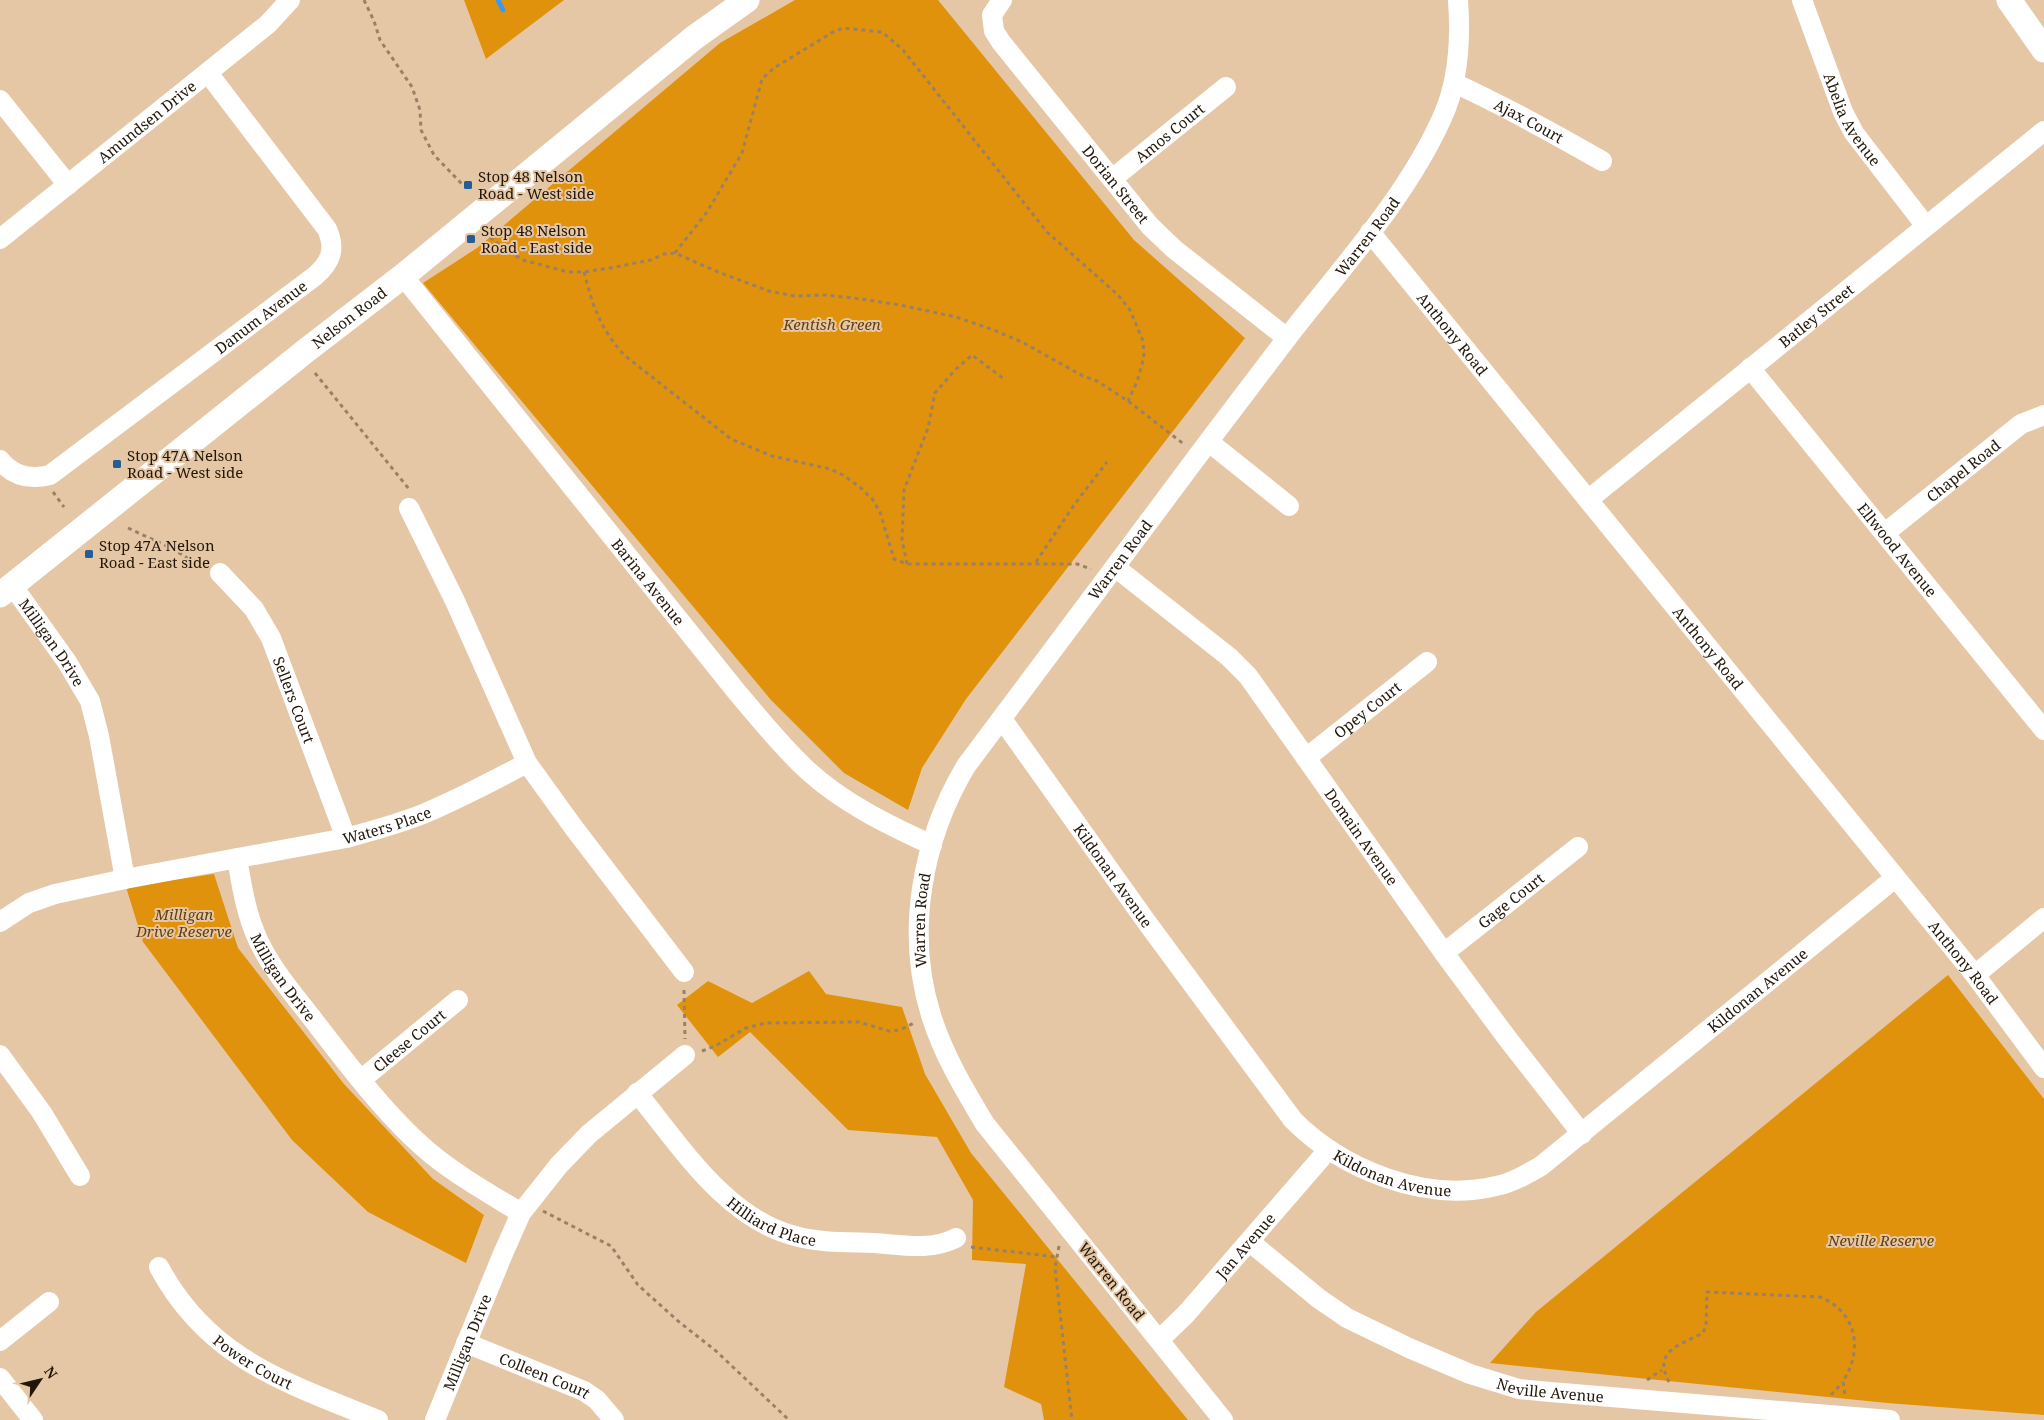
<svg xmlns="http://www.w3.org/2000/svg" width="2044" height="1420" font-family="'Noto Serif',serif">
<rect width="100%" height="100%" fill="#e6c7a5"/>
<!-- green -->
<path fill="#e1920c" d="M464,0H564L486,59Z
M795,0H938L1134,240L1245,338L966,699L922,768L908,810L844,773L771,700L423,283L477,248L720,43Z
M214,874L238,948L344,1084L433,1179L484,1215L466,1263L368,1212L292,1140L143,942L126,887Z
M809,971L826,994L902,1007L925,1074L971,1153L1188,1420H1044L1041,1404L1004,1387L1026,1264L972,1260L973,1200L937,1137L848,1130L750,1032L718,1057L677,1005L708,981L752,1003Z
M1948,975L2044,1099V1415L1887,1403L1490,1363L1536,1312Z"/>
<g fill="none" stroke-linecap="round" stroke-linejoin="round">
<!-- stream -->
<path stroke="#3e98ef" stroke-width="5" d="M498,0L503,10"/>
<!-- path -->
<path stroke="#998168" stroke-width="3" stroke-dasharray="4 4" stroke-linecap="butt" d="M364,0L374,21L380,40L412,87L420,110L421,130L434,155L462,184
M490,237L504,249L523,260L568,272H584L610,268L651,260L664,254L675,253L718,272L769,291L795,296L826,295L861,299L900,305L956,317L991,329L1022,342L1083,376L1097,381L1128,401L1185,445
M675,253L707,212L742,153L762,79L774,68L833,32L843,28L882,32L903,50L1047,232L1118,295L1130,310L1143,341L1144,357L1137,382L1128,401
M584,272C593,307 600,328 624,355L731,439L772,456L830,469L843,475L861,488L873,500L880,512L894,559L907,564H1077L1091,569
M315,373L409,489
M53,492L64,507
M128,528L173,549L197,564
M1036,562L1074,505L1107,462
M907,564L902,540L904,490L928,428L935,393L955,370L972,355L1004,379
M684,990L685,1039
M702,1051L715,1046L746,1028L766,1023L859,1022L889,1031L900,1030L914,1023
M543,1211L611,1246L638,1285L678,1321L716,1351L789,1420
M1059,1246L1055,1268L1072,1420
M971,1247L1057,1257
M1647,1380L1662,1370
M1669,1382C1652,1350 1681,1345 1703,1333L1706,1326L1707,1292L1820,1297C1856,1311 1864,1350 1843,1381L1845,1396
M1831,1395L1843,1382"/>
<!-- minor -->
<g stroke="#fff" stroke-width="20">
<path id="s1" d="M1002,0L992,15L994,31L1001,42L1150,226L1174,249L1287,338"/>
<path id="s2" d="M1802,0L1843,112L1854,133L1925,225"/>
<path id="s3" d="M1454,83C1505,106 1553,133 1602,161"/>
<path d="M0,100L68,185"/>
<path id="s4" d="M1112,179L1226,87"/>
<path id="s5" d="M1370,232L1975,975L2044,1068"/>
<path id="s6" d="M0,239L268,24L290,0"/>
<path id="s7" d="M403,276L736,691C759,718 781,746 807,770C843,803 888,825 932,845"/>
<path id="s8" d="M1750,368L2044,730"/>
<path d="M1209,442L1289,506"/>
<path id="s9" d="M0,460C13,476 30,480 50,475L315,276C331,262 336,249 327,229L208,73"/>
<path id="s10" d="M1589,499L2044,131"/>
<path d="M409,508L455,601L527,763L574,828L684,972"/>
<path id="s11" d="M1885,533L2021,424L2044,415"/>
<path id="s12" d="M1115,567L1229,657L1248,676L1444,953L1507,1038L1582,1134"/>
<path id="s13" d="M220,573L254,609L271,638L346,838"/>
<path id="s14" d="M12,585L67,662L90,701L99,736L125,879L346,838C372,831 398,824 423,814C459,799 493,781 527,763"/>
<path id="s15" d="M1002,719L1148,924L1293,1120C1343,1170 1425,1203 1496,1186C1512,1183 1527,1174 1541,1166L1895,878"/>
<path id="s16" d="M1306,758L1427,662"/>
<path id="s17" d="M237,858C242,887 246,915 259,942C273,971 295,996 315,1022C348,1065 389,1119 430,1153C458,1176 490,1194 521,1213"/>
<path d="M0,922L29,903L55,894L125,879"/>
<path id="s18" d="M1444,953L1578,847"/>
<path d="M1975,975L2044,918"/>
<path d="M0,1055L42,1113L80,1176"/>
<path id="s19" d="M362,1079L458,1000"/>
<path id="s20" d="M637,1093C681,1146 725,1218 795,1236C820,1243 848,1242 874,1243C902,1245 931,1251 956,1238"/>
<path id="s21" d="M1250,1242L1318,1298L1347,1318L1409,1348L1470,1374L1519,1389L1550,1392L1890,1420"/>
<path id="s22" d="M159,1267C208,1359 287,1383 378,1420"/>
<path id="s23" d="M1159,1340L1186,1314L1328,1150"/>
<path d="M0,1341L49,1302"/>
<path id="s24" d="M466,1343L584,1391L597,1400L614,1420"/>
<path d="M0,1378L33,1420"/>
<path id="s25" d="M435,1420L502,1256L521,1213L559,1165L589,1134L685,1055"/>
<path id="s26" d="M1223,1420L985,1124C964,1089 943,1054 931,1015C905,932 922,840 966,766C1072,623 1179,480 1287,338C1341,268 1405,200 1442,118C1459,81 1461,40 1458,0"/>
</g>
<!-- major -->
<g stroke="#fff" stroke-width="25">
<path d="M2009,0L2044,50"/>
<path id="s27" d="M0,595L308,349L403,276L695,37L747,0"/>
</g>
</g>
<!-- markers -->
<g fill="#245e95" stroke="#e6c7a5" stroke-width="2">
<rect x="463" y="180" width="10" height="10" rx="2.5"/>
<rect x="466" y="234" width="10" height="10" rx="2.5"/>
<rect x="112" y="459" width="10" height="10" rx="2.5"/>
<rect x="84" y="549" width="10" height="10" rx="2.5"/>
</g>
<g text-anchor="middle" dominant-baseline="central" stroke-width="4" stroke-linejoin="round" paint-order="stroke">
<!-- street labels -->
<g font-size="15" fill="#211609" stroke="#e6c7a5">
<text stroke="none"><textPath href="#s2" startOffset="130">Abelia Avenue</textPath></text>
<text stroke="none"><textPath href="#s3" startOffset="84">Ajax Court</textPath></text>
<text stroke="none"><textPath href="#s6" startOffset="188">Amundsen Drive</textPath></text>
<text stroke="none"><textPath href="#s4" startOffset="74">Amos Court</textPath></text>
<text stroke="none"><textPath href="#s1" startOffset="230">Dorian Street</textPath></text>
<text stroke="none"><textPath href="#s26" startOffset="1425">Warren Road</textPath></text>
<text stroke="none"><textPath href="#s10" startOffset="292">Batley Street</textPath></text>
<text stroke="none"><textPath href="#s9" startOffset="319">Danum Avenue</textPath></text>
<text stroke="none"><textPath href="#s27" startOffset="446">Nelson Road</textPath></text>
<text stroke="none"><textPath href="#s5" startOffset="131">Anthony Road</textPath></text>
<text stroke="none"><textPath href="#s11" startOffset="100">Chapel Road</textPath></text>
<text stroke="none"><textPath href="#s8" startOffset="234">Ellwood Avenue</textPath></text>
<text stroke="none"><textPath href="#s26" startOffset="1018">Warren Road</textPath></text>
<text stroke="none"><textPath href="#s7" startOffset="392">Barina Avenue</textPath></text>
<text stroke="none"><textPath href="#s14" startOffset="70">Milligan Drive</textPath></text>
<text stroke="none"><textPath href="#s5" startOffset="536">Anthony Road</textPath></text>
<text stroke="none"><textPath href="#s13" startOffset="149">Sellers Court</textPath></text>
<text stroke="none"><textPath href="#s16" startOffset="78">Opey Court</textPath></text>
<text stroke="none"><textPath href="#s14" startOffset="589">Waters Place</textPath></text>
<text stroke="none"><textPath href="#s12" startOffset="369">Domain Avenue</textPath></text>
<text stroke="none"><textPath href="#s15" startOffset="192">Kildonan Avenue</textPath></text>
<text stroke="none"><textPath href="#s18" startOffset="85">Gage Court</textPath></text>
<text stroke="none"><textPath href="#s26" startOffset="598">Warren Road</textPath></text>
<text stroke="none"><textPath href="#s5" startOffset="941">Anthony Road</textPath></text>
<text stroke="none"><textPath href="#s17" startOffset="130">Milligan Drive</textPath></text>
<text stroke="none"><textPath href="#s15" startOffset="1046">Kildonan Avenue</textPath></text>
<text stroke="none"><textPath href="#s19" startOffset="61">Cleese Court</textPath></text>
<text stroke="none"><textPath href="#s15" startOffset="611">Kildonan Avenue</textPath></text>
<text stroke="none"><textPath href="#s20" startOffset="190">Hilliard Place</textPath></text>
<text stroke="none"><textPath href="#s23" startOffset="128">Jan Avenue</textPath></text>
<text transform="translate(1112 1281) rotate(51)">Warren Road</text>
<text stroke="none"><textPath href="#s25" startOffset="84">Milligan Drive</textPath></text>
<text stroke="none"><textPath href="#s22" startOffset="136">Power Court</textPath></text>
<text stroke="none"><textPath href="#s24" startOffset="85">Colleen Court</textPath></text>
<text stroke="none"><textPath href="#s21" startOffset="341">Neville Avenue</textPath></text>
</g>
<!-- poi labels -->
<g font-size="15" fill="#211609" stroke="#e6c7a5" text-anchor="start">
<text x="478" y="176">Stop 48 Nelson<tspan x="478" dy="17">Road - West side</tspan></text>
<text x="481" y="230">Stop 48 Nelson<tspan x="481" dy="17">Road - East side</tspan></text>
<text x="127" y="455">Stop 47A Nelson<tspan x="127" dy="17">Road - West side</tspan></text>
<text x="99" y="545">Stop 47A Nelson<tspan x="99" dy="17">Road - East side</tspan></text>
</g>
<!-- park labels -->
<g font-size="15" font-style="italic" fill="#603f13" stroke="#e6c7a5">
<text x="832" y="324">Kentish Green</text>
<text x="184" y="914">Milligan<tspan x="184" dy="17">Drive Reserve</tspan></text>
<text x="1881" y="1240">Neville Reserve</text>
</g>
</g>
<!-- north arrow -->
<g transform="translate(40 1380) rotate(55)" stroke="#e6c7a5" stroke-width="4" paint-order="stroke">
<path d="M0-4L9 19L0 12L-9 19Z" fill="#211609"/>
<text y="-8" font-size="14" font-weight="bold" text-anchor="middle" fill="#211609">N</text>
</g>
</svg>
